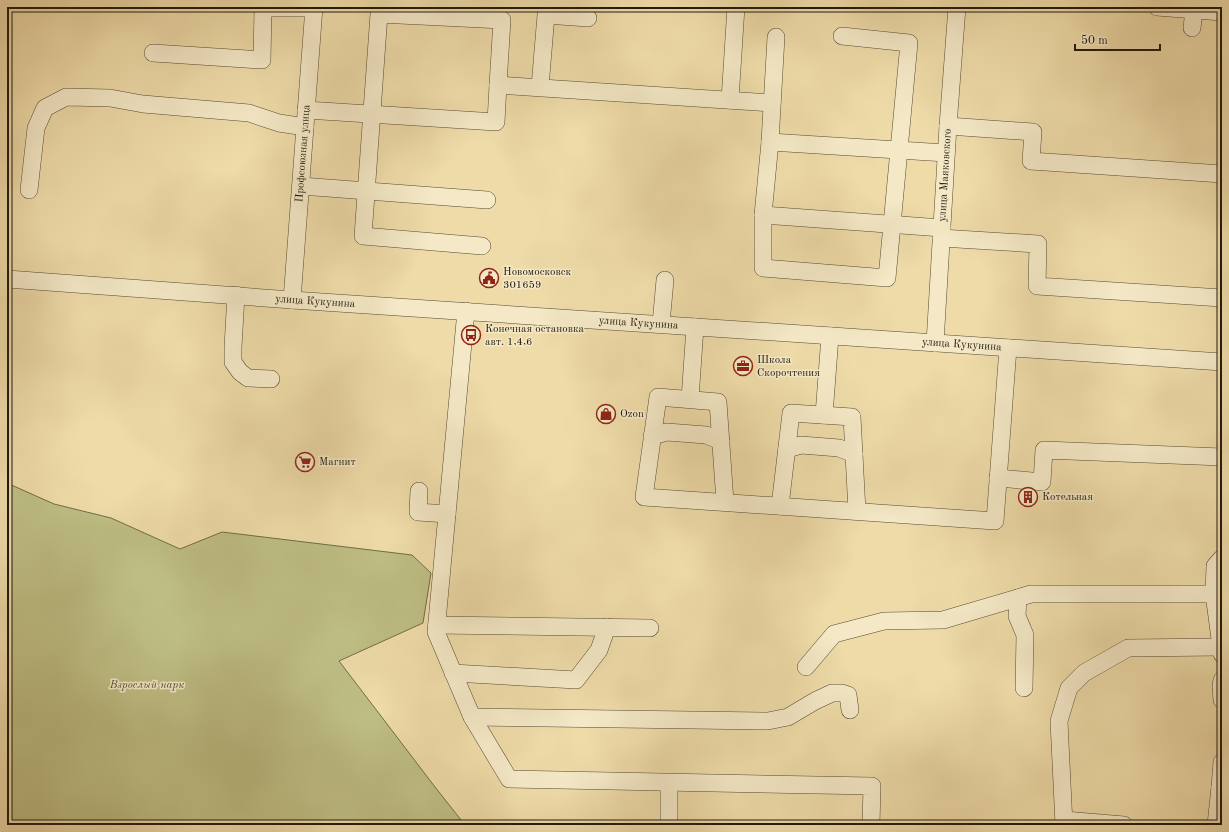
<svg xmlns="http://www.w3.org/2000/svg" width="1229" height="832" font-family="'Old Standard TT',serif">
<rect width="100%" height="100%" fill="#eedba8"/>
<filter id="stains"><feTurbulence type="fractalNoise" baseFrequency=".005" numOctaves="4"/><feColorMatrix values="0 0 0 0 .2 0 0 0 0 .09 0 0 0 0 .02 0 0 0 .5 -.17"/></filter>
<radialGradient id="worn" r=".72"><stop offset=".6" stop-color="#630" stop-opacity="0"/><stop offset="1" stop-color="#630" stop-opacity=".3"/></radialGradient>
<!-- green -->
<path fill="#bebe84" stroke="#706c49" d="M7,483L54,504L111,518L180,549L222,532L412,555L431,573L423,623L339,661L435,787L465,825H7Z"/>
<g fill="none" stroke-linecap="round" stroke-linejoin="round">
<defs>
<g id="minor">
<path d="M1157,7L1222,12"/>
<path d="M1192,28L1194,10"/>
<path d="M776,37L770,142L763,215V268L887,278L909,43L842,36"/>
<path d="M153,53L262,60L263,8H314"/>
<path d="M540,87L546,15L588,18"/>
<path d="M730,100L736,7"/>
<path d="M306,110L496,122L498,85L772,103"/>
<path d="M948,126L1033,132L1031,161L1222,174"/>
<path d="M770,142L946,153"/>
<path d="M301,186L487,200"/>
<path d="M29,190L36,128L45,108L66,97L110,98L143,104L249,113L279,123L305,127"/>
<path d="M763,215L942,228"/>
<path d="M941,238L1038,244L1037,286L1222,298"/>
<path d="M482,246L363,236L379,14L502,20L498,85"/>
<path id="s1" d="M7,279L292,300L1222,362"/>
<path d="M236,295L233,347V362L240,372L248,378L271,379"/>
<path id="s2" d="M292,300L314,7"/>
<path d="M466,311L436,632L472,717L509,779L872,786L871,825"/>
<path d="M661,324L665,280"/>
<path id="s3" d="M935,343L948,126L957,7"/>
<path d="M690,399L695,327"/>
<path d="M824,415L830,336"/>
<path d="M652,436L667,432L706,435L721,441"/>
<path d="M787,449L801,445L839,448L854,454"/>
<path d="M998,478L1042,482L1044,450L1222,457"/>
<path d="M419,491L418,512L447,514"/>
<path d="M725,502L718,402L658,397L644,497L995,521L1008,348"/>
<path d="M780,506L791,413L852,417L857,511"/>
<path d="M1222,558L1215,566L1214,594H1222"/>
<path d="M1018,598L1017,616L1025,635L1024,688"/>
<path d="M437,625L650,628"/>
<path d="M806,667L834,634L884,621L943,620L1031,594H1214L1222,654"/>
<path d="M453,673L576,680L599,650L607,627"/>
<path d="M1222,680L1221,686L1222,700"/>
<path d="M472,717L768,721L788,717L815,701L832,693H842L848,695L850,710"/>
<path d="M1222,762L1220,787H1222"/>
<path d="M669,783V825"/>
<path d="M1064,820L1124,825"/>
<path d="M1064,825L1059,721L1069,688L1084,673L1128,648L1221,647"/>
<path d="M1216,825L1220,787"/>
</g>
</defs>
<!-- minor casing -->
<use href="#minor" stroke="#544a34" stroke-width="18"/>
<!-- minor -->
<use href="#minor" stroke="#f4e8c6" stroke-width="17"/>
</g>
<!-- icons -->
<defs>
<symbol id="civic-ring" viewBox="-11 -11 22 22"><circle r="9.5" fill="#f4e8c6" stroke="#8f2418" stroke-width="1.5"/><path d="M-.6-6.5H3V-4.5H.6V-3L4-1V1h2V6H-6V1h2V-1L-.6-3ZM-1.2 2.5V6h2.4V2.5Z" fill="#8f2418"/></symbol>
<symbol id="bus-ring" viewBox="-11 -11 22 22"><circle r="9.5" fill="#f4e8c6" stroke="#8f2418" stroke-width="1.5"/><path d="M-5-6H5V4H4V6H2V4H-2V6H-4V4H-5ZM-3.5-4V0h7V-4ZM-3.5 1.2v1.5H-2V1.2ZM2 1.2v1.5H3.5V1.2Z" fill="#8f2418"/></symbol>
<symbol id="office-ring" viewBox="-11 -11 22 22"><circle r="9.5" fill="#f4e8c6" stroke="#8f2418" stroke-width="1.5"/><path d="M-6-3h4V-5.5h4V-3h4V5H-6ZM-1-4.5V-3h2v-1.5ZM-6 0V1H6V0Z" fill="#8f2418"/></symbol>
<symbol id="shop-ring" viewBox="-11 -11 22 22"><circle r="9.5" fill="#f4e8c6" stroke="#8f2418" stroke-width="1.5"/><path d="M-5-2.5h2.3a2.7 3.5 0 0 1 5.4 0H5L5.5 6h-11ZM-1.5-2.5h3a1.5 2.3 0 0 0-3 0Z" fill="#8f2418"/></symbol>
<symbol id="supermarket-ring" viewBox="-11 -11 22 22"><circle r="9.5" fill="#f4e8c6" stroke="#8f2418" stroke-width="1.5"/><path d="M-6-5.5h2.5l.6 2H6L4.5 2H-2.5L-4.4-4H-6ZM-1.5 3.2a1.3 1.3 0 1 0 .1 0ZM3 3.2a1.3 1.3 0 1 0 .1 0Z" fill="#8f2418"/></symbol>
<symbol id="building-ring" viewBox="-11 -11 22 22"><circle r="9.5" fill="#f4e8c6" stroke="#8f2418" stroke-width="1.5"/><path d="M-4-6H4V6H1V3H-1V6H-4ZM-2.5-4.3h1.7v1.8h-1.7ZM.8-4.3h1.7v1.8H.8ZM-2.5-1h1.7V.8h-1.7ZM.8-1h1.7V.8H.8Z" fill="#8f2418"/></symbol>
</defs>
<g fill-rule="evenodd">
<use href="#civic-ring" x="478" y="267" width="22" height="22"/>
<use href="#bus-ring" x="460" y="324" width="22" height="22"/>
<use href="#office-ring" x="732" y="355" width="22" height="22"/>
<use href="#shop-ring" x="595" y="403" width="22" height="22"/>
<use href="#supermarket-ring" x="294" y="451" width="22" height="22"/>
<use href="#building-ring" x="1017" y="486" width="22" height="22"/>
</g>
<g text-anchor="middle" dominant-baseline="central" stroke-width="3" stroke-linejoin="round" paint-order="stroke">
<!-- street labels -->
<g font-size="11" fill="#21190e" stroke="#f4e8c6">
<text stroke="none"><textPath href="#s2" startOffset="147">Профсоюзная улица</textPath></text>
<text stroke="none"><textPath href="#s3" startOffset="168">улица Маяковского</textPath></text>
<text stroke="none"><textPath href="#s1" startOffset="309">улица Кукунина</textPath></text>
<text stroke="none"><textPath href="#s1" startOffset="633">улица Кукунина</textPath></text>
<text stroke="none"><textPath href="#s1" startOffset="957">улица Кукунина</textPath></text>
</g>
<!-- poi labels -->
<g font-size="11" fill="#21190e" stroke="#f4e8c6" text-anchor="start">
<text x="503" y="272">Новомосковск<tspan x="503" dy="13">301659</tspan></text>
<text x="485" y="329">Конечная остановка<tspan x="485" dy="13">авт. 1,4,6</tspan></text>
<text x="757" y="360">Школа<tspan x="757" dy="13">Скорочтения</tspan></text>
<text x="620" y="414">Ozon</text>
<text x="319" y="462">Магнит</text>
<text x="1042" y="497">Котельная</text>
</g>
<!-- park labels -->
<g font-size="11" font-style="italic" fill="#504b31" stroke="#f4e8c6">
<text x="147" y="685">Взрослый парк</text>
</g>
</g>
<!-- margin -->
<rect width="1229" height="832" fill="none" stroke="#eedba8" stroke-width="24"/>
<rect x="8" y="8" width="1213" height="816" fill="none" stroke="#21190e" stroke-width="2"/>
<rect x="12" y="12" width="1205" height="808" fill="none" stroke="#21190e"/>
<!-- scale -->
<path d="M1075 44v6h85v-6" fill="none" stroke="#21190e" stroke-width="2"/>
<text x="1081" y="44" font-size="12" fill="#21190e" stroke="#f4e8c6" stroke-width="3" paint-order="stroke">50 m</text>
<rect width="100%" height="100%" filter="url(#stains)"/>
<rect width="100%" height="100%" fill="url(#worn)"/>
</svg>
